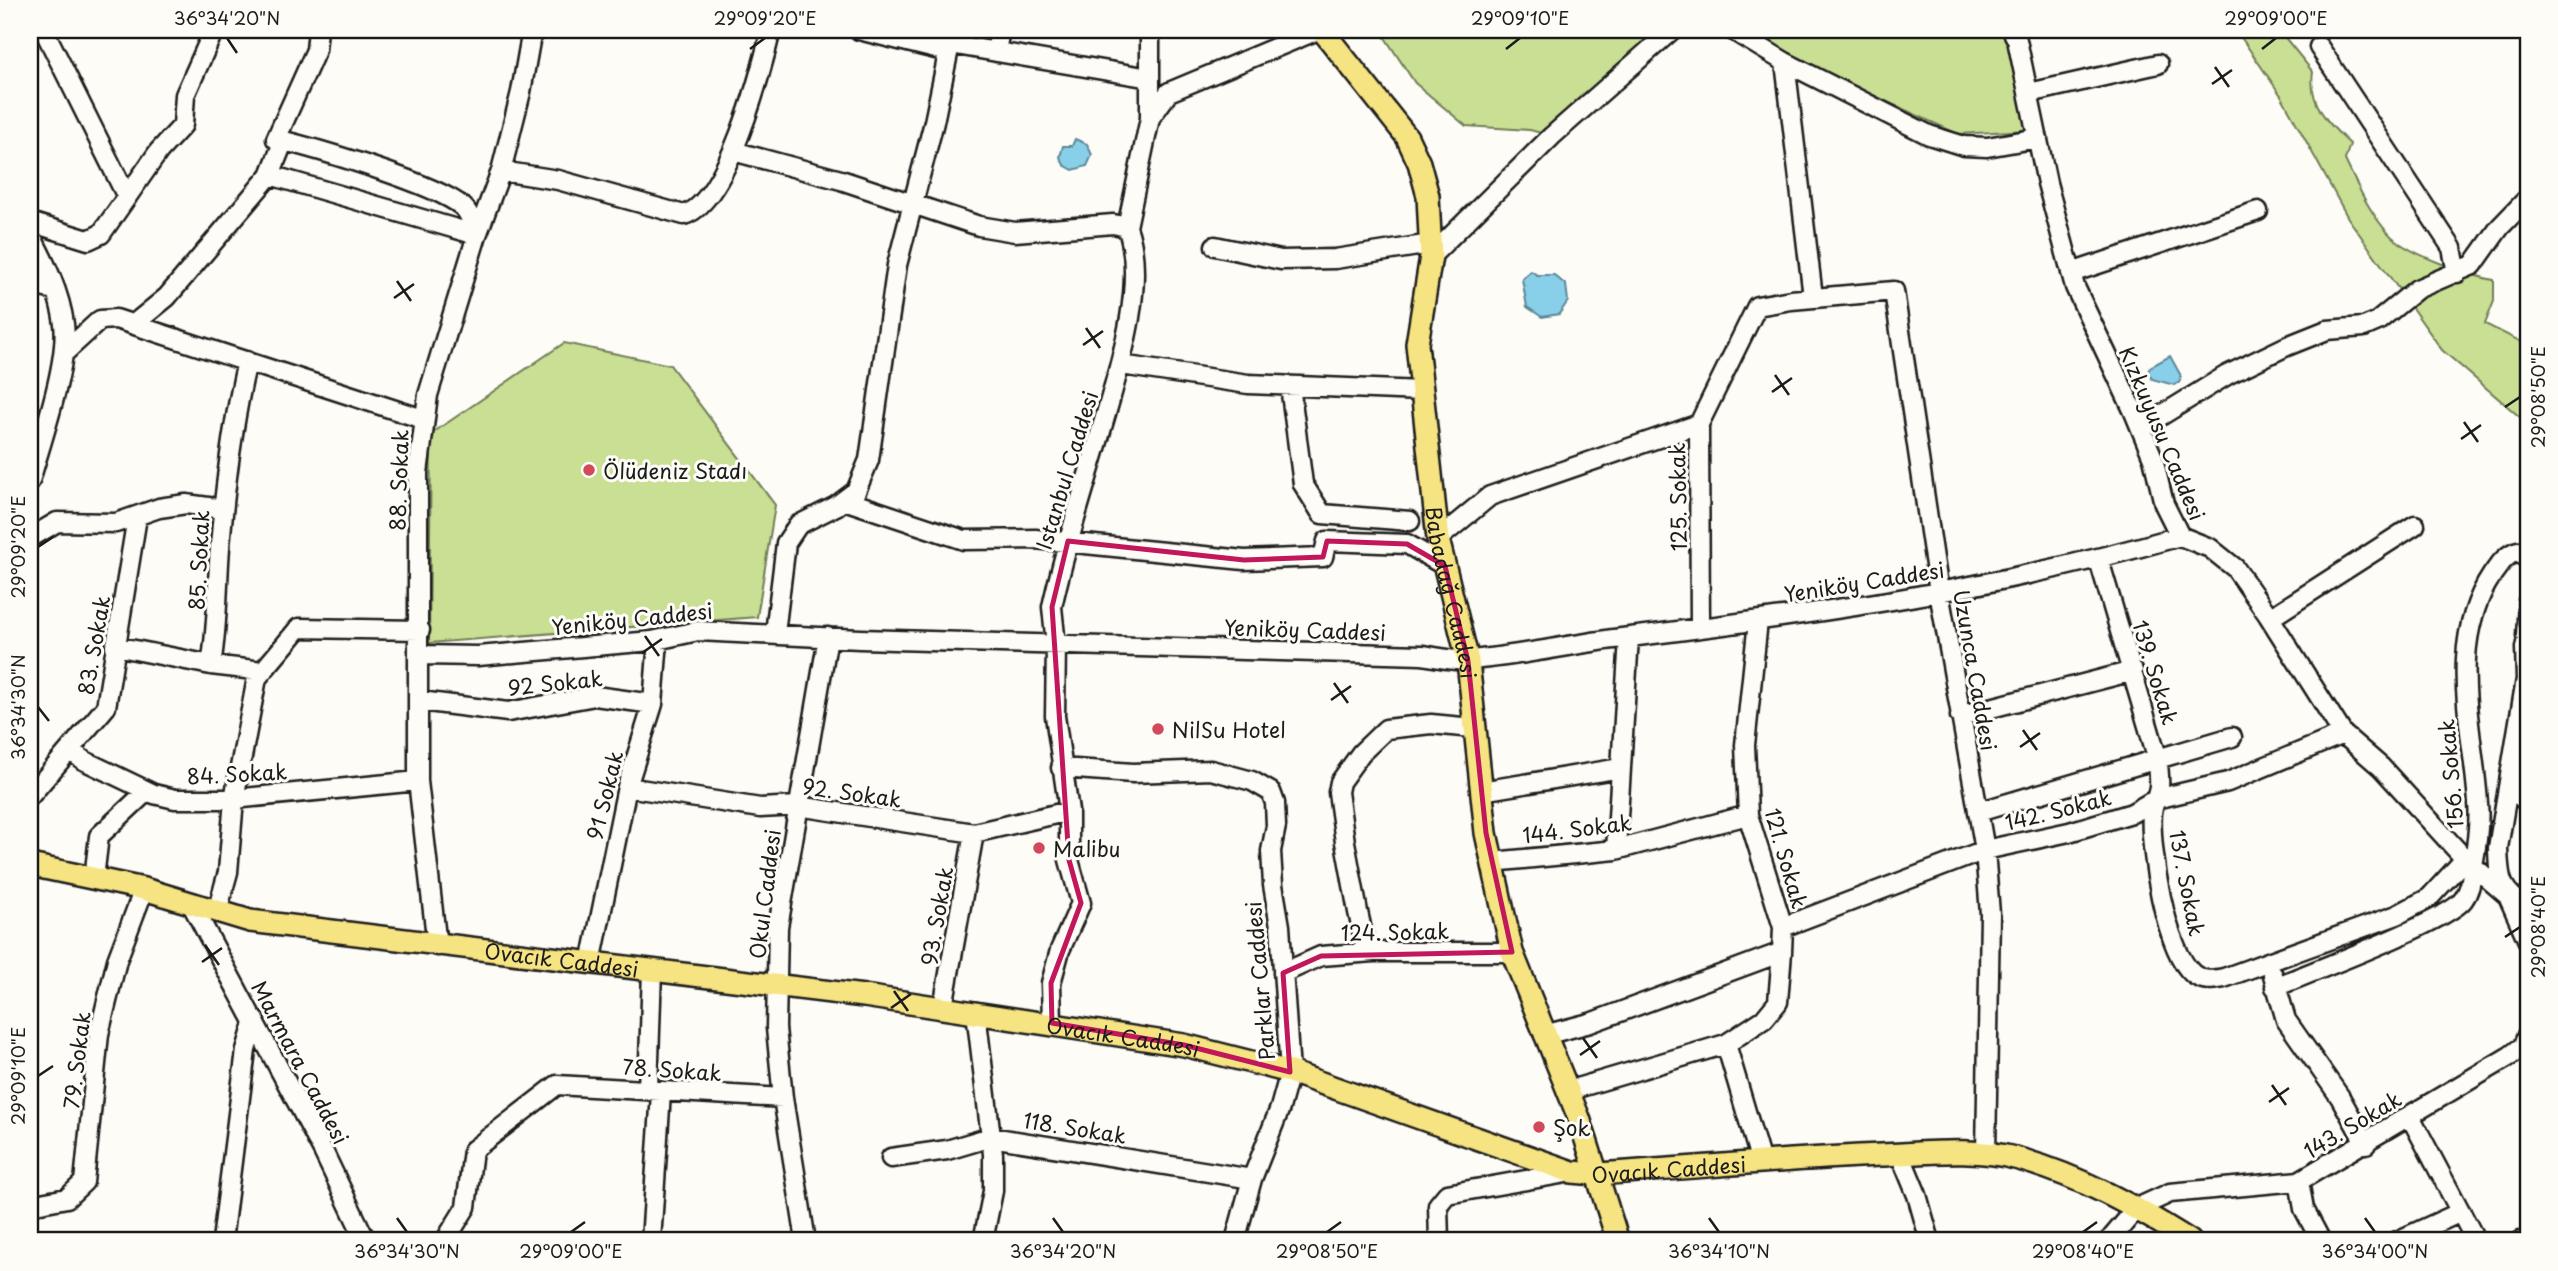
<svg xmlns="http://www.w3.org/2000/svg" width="2558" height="1271" font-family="'Playpen Sans',sans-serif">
<rect width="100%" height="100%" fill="#fdfcf7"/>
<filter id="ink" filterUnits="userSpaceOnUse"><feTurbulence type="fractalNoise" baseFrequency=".0143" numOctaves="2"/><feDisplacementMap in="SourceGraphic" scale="14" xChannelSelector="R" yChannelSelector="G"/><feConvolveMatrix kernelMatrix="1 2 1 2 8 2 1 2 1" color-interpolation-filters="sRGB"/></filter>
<g filter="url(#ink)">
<!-- green -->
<path fill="#c9df94" stroke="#727e58" stroke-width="2" d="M1380,30H1672L1552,136L1530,130L1466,126L1415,83Z
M1732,30H2020L2028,130L1958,134L1868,93L1785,62Z
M2236,30H2279L2313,72C2308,103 2328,124 2350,144L2345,160C2357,185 2375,225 2398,242C2417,256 2470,276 2494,280V301L2485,324L2528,345V424L2442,350L2348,218L2282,97Z
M564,343L670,365L775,505L757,617L429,643L431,434Z"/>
<!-- water -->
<path fill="#88cfe9" stroke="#5d8797" stroke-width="2" d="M1075,139L1087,144L1092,155L1087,166L1073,170L1064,165L1060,157L1063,146H1072Z
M1531,271L1537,275H1554L1566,285L1568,301L1559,314L1542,317L1527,307L1522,279Z
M2170,356L2181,376L2180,382L2174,385L2152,379L2148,372L2150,367Z"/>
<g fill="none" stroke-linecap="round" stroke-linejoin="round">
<defs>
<path id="minor" d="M44,30L127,197
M318,30L316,50L276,139C314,148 437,184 463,207C470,213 473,226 477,235
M859,30L948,52
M1732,30L1785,62L1929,135L1964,146L1987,147L2038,138
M2012,30L2017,40L2047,183L2075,287L2134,412L2153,458L2164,504L2180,536L2210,548L2235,568L2268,615L2343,734L2381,767L2465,859L2508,896L2528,941
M1150,36V118
M950,44L1150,78
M2319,47L2452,248L2457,273
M996,52L1000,30
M1785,62L1813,297
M2029,93L2158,64
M733,151L841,180L979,226L1015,232L1113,224L1127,227
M501,171L558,180L684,215C727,203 761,72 771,30
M270,175L477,235
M30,222L88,240L101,234L159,151L183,125L185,95L214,30
M30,234C45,262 60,293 64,324C69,362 41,442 30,481
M1215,246L1281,260L1335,259L1431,244
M1431,256L1552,136L1672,30
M2071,273L2258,211
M30,285L55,290
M134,324L167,297L270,175L284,140
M64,353L100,320L116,319L423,419
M1121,365L1248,384L1422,391
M1290,386L1303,484L1322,514L1410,521
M2141,428L2227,375L2287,346L2327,330L2364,327L2378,321L2417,289L2473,265L2500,227L2527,199
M844,500L964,540L1035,539L1244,560L1323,557L1327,541L1407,544L1445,566
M30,538L57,522L116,523L159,508L186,504L223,509
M1438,539L1490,496L1699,424
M2099,560L2158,760C2158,769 2160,778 2159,787C2158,796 2153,804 2152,813C2149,849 2166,951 2193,974C2203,982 2213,980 2224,978L2397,915L2429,898L2465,859
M2270,618L2415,525
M1758,621L1745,745L1748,815L1783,927L1782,952L1778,1002L1764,1019L1726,1044L1761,1162
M1700,628L1699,424L1757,306L1791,300L1894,291L1939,592L1985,850L1990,914L1986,1154
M775,633L786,543L798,525L836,506L856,491L869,460L897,265L934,122L950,44L949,30
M2528,634L2525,648L2526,679L2498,848C2499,880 2500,891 2528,908
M2526,636L2528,601
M115,646L211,665C218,625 217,587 220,547C225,484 233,422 247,361
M420,655L478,656L652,641L698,631L860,639L1422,655C1437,657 1455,662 1470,660C1520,656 1571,644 1622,638C1810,615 1998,589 2180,536
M211,665L263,671
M420,701L508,712L595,696L653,704
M1960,716L2133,671
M70,750L83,760L154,794L175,799H234L418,781
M1061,768L1133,773L1211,770L1252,781L1271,792L1275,803L1276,826L1271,851L1273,885L1280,926L1290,1072L1280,1108L1252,1179L1235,1241
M2509,786L2528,803
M627,787L760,808L798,806L974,833L1069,811
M1481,791L1621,768
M30,796L106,707L137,517
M1978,812L2232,737
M1616,850L1629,637
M1492,862L1616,850L1748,815
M94,878L99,836L147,791
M192,905L323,1151L366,1241
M217,912L228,872L234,799L257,678L299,628L420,630
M1783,927L1985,850L2069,832L2132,813L2156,799L2228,782L2343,734
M437,946L418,781V473L428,395L477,235L501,171L521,92L532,30
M1374,952L1365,944L1358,912L1345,842L1338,792L1340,782L1361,753L1386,729L1431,724L1473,728
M591,963L627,787L653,704L658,640
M1283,973L1321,956L1374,952H1512
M2273,975L2286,1020L2340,1097L2366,1144
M2275,987C2307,974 2448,921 2463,900C2471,889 2471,879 2473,866C2477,844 2480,824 2478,803C2473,727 2446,644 2492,575C2499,565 2506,554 2518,551L2528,560
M943,1007L974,833
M976,1012L993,1154V1191L983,1241
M1052,1023L1051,983L1060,950L1081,903L1069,860V811L1055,716L1056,645L1052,607C1065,547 1084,490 1101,431C1117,375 1148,284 1127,227L1150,118L1169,92L1318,30
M1544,1035L1590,1023L1782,952
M648,1090L652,970
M1567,1091L1726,1044
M2410,1116L2476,1241
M1900,1154L1917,1195L1930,1241
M891,1158L947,1150L991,1137L1252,1179
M2299,1181L2304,1209L2321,1241
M30,1205L67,1198L84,1182L99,1034L117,960L144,889
M222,1241L246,1050L255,1020
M445,1241L466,1207L473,1150L557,1085L783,1098
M651,1241L661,1093
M806,1241L783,1098L776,1028L778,927L828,637
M1439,1241L1438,1205L1447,1194L1572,1172
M2109,1241L2137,1208L2170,1193L2299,1181L2510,1056L2523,1046L2528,1033
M2397,1241L2461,1212
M2521,1241L2528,1240"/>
<g id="major">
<path id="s1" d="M1322,30L1407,137L1419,163L1428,196L1431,256L1417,344L1438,539L1468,661L1486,833L1512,952L1579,1118L1618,1241"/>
<path id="s2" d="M30,865L144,889L250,921L864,996L1184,1045L1290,1072L1572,1172L1596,1174C1691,1168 1786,1159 1881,1155C1927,1153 1974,1147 2019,1159C2080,1176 2136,1207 2190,1241"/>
</g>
</defs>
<!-- minor casing -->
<use href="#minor" stroke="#1c1c1c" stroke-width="23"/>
<!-- major casing -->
<use href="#major" stroke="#1c1c1c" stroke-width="26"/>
<!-- minor -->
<use href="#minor" stroke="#fdfcf7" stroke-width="18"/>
<!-- major -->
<use href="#major" stroke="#f6e381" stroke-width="21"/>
</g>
</g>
<!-- marked area -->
<path fill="none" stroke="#c2185b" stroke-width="5" stroke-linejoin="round" d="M1068,541L1244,560L1323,557L1327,541L1407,544L1445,566L1468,661L1486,833L1512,952L1321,956L1283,973L1290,1072L1184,1045L1052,1023L1051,983L1081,903L1069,860L1052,607Z"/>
<!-- ticks -->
<path fill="none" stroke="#1c1c1c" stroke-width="2.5" d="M227,38L237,53M750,49L765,38M1506,49L1520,38M2262,49L2276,38M2215,67L2229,87M2212,84L2232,70M397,281L411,301M394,298L414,284M1086,328L1100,348M1083,345L1103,331M1775,375L1789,395M1772,392L1792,378M2505,407L2520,397M2464,422L2478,442M2461,439L2481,425M38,547L53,537M645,636L659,656M642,653L662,639M1334,683L1348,703M1331,700L1351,686M38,707L49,721M2023,730L2037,750M2020,747L2040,733M2505,937L2520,927M205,945L219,965M202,962L222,948M894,991L908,1011M891,1008L911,994M1583,1038L1597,1058M1580,1055L1600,1041M38,1076L53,1066M2272,1085L2286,1105M2269,1102L2289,1088M397,1218L407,1232M1053,1218L1063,1232M1709,1218L1719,1232M2365,1218L2375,1232M571,1232L585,1222M1327,1232L1341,1222M2083,1232L2097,1222"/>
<!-- markers -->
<g fill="#d1495b" stroke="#fdfcf7" stroke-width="2.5">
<circle cx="589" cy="470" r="7"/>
<circle cx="1158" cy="729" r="7"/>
<circle cx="1039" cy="848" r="7"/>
<circle cx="1539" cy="1127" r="7"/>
</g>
<g text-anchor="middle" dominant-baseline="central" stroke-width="6" stroke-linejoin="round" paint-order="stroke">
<!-- street labels -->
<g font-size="21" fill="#1c1c1c" stroke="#fdfcf7">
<text transform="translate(2163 433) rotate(67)">Kızkuyusu Caddesi</text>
<text transform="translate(1066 470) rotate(-73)">Istanbul Caddesi</text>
<text transform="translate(398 480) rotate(-88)">88. Sokak</text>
<text transform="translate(1677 497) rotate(-91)">125. Sokak</text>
<text transform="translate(198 560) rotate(-87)">85. Sokak</text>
<text transform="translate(1864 581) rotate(-9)">Yeniköy Caddesi</text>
<text stroke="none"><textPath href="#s1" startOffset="600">Babadağ Caddesi</textPath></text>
<text transform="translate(632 618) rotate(-6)">Yeniköy Caddesi</text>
<text transform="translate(1305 629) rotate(2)">Yeniköy Caddesi</text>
<text transform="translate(93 645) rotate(-80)">83. Sokak</text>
<text transform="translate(1976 670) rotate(80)">Uzunca Caddesi</text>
<text transform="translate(2156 672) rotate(73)">139. Sokak</text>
<text transform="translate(555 682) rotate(-6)">92 Sokak</text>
<text transform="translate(237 773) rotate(-3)">84. Sokak</text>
<text transform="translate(2450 774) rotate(-95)">156. Sokak</text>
<text transform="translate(852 792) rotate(8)">92. Sokak</text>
<text transform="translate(604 795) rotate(-76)">91 Sokak</text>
<text transform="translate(2058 809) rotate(-14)">142. Sokak</text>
<text transform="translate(1577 828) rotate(-7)">144. Sokak</text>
<text transform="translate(1787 858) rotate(74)">121. Sokak</text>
<text transform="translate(2188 883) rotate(79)">137. Sokak</text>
<text transform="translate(764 894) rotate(-83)">Okul Caddesi</text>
<text transform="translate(936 916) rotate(-80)">93. Sokak</text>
<text transform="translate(1395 931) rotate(-1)">124. Sokak</text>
<text stroke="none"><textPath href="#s2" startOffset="541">Ovacık Caddesi</textPath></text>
<text transform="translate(1259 981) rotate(-95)">Parklar Caddesi</text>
<text stroke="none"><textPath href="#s2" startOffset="1108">Ovacık Caddesi</textPath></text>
<text transform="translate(76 1060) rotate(-83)">79. Sokak</text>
<text transform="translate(301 1062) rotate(62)">Marmara Caddesi</text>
<text transform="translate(672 1069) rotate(4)">78. Sokak</text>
<text transform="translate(2352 1124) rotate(-31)">143. Sokak</text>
<text transform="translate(1075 1127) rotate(9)">118. Sokak</text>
<text stroke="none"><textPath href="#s2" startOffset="1675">Ovacık Caddesi</textPath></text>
</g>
<!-- poi labels -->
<g font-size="21" fill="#1c1c1c" stroke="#fdfcf7" text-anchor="start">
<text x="603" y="470">Ölüdeniz Stadı</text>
<text x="1172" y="729">NilSu Hotel</text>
<text x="1053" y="848">Malibu</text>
<text x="1553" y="1127">Şok</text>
</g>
</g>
<!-- margin -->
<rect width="2558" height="1271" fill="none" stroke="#fdfcf7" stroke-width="77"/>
<rect x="38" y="38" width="2482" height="1194" fill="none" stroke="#1c1c1c" stroke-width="2.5"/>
<g font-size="18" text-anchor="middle" fill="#1c1c1c">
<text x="227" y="25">36°34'20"N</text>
<text x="765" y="25">29°09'20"E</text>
<text x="1520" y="25">29°09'10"E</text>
<text x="2276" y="25">29°09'00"E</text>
<text transform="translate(2539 397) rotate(-90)" y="6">29°08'50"E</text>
<text transform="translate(19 547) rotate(-90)" y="6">29°09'20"E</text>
<text transform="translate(19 707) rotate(-90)" y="6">36°34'30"N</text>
<text transform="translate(2539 927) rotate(-90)" y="6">29°08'40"E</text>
<text transform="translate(19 1076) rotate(-90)" y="6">29°09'10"E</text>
<text x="407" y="1258">36°34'30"N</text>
<text x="571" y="1258">29°09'00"E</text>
<text x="1063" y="1258">36°34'20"N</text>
<text x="1327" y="1258">29°08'50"E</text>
<text x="1719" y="1258">36°34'10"N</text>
<text x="2083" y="1258">29°08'40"E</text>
<text x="2375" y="1258">36°34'00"N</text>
</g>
</svg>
